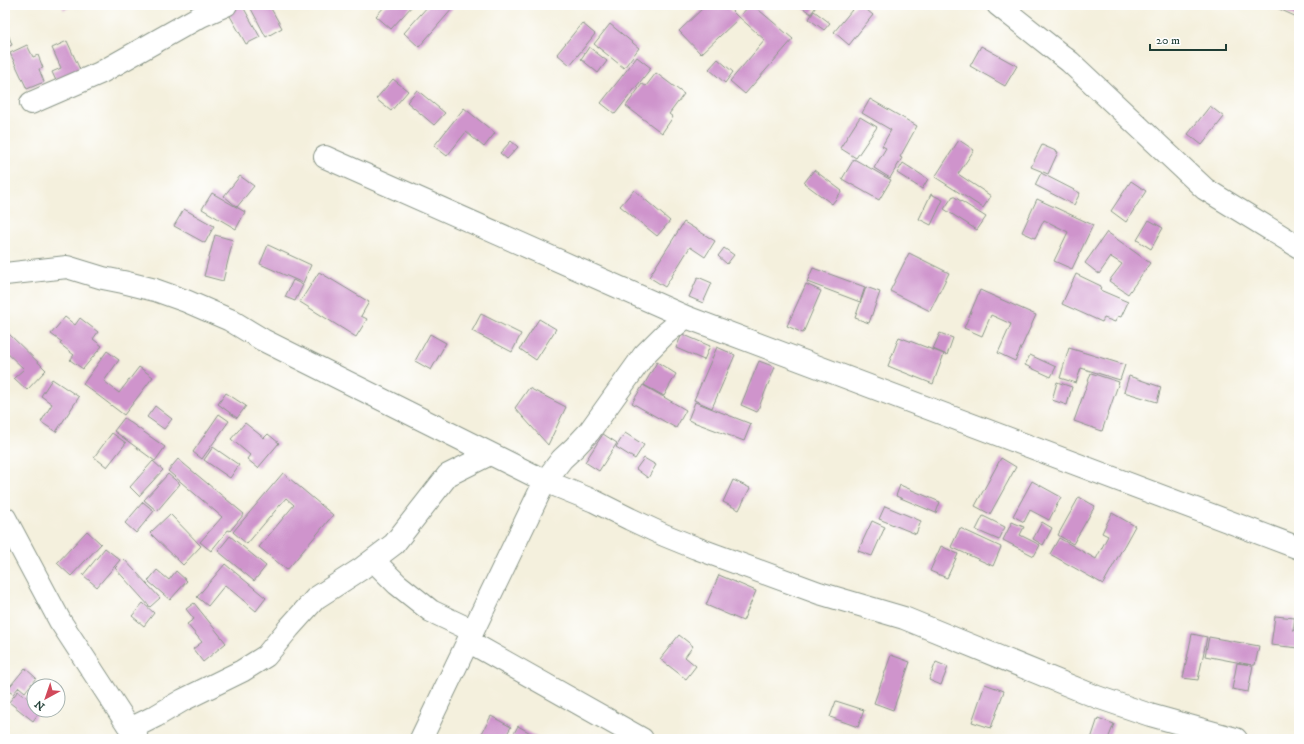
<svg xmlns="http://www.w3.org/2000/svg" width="1304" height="744" font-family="'IM FELL DW Pica',serif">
<rect width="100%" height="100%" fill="#fff"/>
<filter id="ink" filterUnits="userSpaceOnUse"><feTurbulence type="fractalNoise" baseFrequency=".025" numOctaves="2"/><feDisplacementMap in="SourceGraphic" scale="8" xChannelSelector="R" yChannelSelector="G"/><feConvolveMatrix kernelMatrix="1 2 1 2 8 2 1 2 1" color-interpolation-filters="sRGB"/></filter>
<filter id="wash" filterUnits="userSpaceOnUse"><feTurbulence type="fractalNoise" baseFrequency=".012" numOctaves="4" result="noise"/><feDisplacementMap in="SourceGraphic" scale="16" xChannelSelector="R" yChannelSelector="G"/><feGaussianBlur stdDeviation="0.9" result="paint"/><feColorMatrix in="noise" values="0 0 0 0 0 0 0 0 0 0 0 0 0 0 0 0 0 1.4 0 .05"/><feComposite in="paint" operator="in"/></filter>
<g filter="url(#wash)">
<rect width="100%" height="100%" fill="#f4f0dd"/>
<g id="blocks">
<!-- building -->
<path fill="#cf94cc" d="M62,5H74L64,10Z
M234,5H242L260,37L246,44L226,9Z
M249,5H269L282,28L266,37Z
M386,5H413L391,29L376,16Z
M429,5H450L453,8L419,47L404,33Z
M706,5H726L739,18L701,54L679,31Z
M750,5H753L793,39L745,94L730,81L765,40L739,17Z
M799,5H817L811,14Z
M856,5H861L873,15L849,45L834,32Z
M1278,5H1299V18L1277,8Z
M814,11L830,23L824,30L809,19Z
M582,23L595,34L570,65L557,54Z
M610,24L639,48L624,68L594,44Z
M8,34L12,45L5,48V35Z
M67,41L82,74L58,85L52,72L61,68L52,48Z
M27,45L33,57L38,55L43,68L39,69L44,82L27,89L10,53Z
M981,46L1017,66L1005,86L970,66Z
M589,47L607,61L598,73L581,59Z
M637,57L651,68L615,114L601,103Z
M718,59L733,72L725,83L709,69Z
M656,73L684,94L669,114L673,117L662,133L626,106L642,84L646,86Z
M393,79L408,91L391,111L376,99Z
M417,90L445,113L434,125L407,102Z
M870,99L917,126L900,157L902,158L890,178L874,168L886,148L882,146L891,130L862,113Z
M1210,106L1224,117L1202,145L1188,134Z
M464,108L495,133L484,147L466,132L447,156L434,146Z
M860,117L877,127L856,158L840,148Z
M959,140L974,150L958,174L991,196L983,208L935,177Z
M511,141L518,147L507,159L500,153Z
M1042,145L1058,152L1048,174L1031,167Z
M854,159L891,180L879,200L842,179Z
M903,163L928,179L922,189L897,173Z
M814,170L842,191L832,204L804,183Z
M1041,173L1080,193L1074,205L1035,185Z
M240,176L254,186L237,207L224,196Z
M1131,181L1146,191L1126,222L1111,211Z
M634,190L670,221L657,236L620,206Z
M212,193L245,212L236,229L202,209Z
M931,194L943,200L931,225L919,219Z
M953,196L986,217L977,230L944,209Z
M1037,199L1093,225L1072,269L1054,261L1068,232L1044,220L1035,238L1022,232Z
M184,209L214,226L205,243L174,226Z
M1149,220L1163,228L1151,249L1137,240Z
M684,222L715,241L705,257L690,247L665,287L649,277Z
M1107,232L1150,263L1128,294L1109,281L1122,264L1111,257L1099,274L1085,263Z
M215,235L233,240L223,281L204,276Z
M268,245L311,265L303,283L260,264Z
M724,248L734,255L727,264L718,256Z
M909,253L949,273L930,311L890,291Z
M813,268L865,287L860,302L807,282Z
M319,272L369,302L361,316L367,319L356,337L300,302Z
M1076,274L1101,286L1100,290L1128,302L1121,317L1118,316L1115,322L1104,318L1102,322L1062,304Z
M698,277L712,283L703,303L689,297Z
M293,280L303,285L295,301L285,297Z
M806,284L821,291L803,333L787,326Z
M866,287L880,292L869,323L855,318Z
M980,290L1036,315L1015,361L998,353L1011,324L991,315L982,336L964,328Z
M481,314L521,334L512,352L472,331Z
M65,317L75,325L80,318L98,332L93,339L102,346L83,369L70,360L74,355L60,344L62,342L51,334Z
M539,319L556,329L536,360L520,349Z
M8,333L46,370L27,390L14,378L24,369L5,351V336Z
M940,333L953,338L947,355L933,349Z
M430,334L446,343L431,370L415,361Z
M682,334L710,346L704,360L676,348Z
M899,337L944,354L933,384L888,366Z
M717,347L735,355L712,408L694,400Z
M1069,348L1125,365L1120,380L1081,368L1076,383L1060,378Z
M107,351L119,360L104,381L119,393L139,367L153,377L124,415L83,384Z
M1030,355L1056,367L1051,377L1025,365Z
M759,361L775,367L757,412L741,405Z
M657,362L676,374L664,396L644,385Z
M1091,373L1119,382L1102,431L1074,421Z
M1129,376L1161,387L1157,402L1124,392Z
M52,379L79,397L56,432L41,422L52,404L41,396Z
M1057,382L1072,387L1067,405L1052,400Z
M643,385L686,410L676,428L632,403Z
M529,388L566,407L548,445L515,408Z
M226,393L246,406L237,418L218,404Z
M695,402L751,424L744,441L688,420Z
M155,406L172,419L164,429L147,417Z
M219,414L229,421L202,459L193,452Z
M124,418L165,447L155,461L114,431Z
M245,423L264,438L268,434L279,443L258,468L247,459L250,455L231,439Z
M112,433L126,443L107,467L94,457Z
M625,433L644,445L635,459L616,447Z
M603,434L617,443L599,471L585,462Z
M213,447L239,465L230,478L204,460Z
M644,458L656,465L648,478L636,469Z
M1001,458L1016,467L990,514L975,506Z
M178,459L244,514L230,531L228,530L211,551L200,542L222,517L168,471Z
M153,461L163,470L139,496L130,487Z
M283,473L333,515L287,570L259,547L294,505L286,498L247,544L233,532Z
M168,474L180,484L157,511L144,500Z
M733,480L750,488L739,510L723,502Z
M1032,481L1061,497L1049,520L1030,510L1024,522L1013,516Z
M900,485L940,502L936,513L896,496Z
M1079,497L1095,506L1073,544L1058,535Z
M143,502L154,511L136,533L125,523Z
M885,506L921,521L916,534L879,519Z
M1112,513L1135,526L1103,584L1050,554L1059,538L1096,559L1108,536L1102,533Z
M170,514L201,546L183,565L150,533Z
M983,516L1005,527L999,540L976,530Z
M872,521L885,527L872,556L858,551Z
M1012,522L1024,527L1020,535L1040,545L1034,556L1003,540Z
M1042,522L1052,528L1043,545L1033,539Z
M960,528L1001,547L993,566L951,547Z
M87,531L101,544L71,576L57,563Z
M230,536L266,566L254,581L218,551Z
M941,546L958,554L947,578L930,571Z
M105,548L120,560L97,587L83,575Z
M124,559L160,598L150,607L115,568Z
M225,564L266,598L256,611L225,585L208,606L197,597Z
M157,570L169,580L176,571L187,581L170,600L148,581Z
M719,575L756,591L743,621L706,605Z
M143,603L154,613L144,626L132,616Z
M194,603L226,643L203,662L193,649L202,642L187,624L194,619L186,609Z
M1275,616L1295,618L1293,630L1299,631V648L1271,645Z
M1192,634L1207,637L1198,680L1183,678Z
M679,635L693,646L685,657L696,666L686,679L660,659Z
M1209,637L1259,646L1255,665H1253L1248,692L1232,689L1237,663L1252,665L1205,656Z
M891,655L910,662L893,710L874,703Z
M936,662L948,667L941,685L929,680Z
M25,668L36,678L25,692L19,687L13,694L7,690Z
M985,684L1004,691L991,728L972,722Z
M18,691L31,700L34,696V710H41L33,721L9,702Z
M836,701L864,710L858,727L830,717Z
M491,716L511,727L504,739L498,738L497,739H479Z
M1098,718L1114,724L1108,739H1091Z
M518,726L541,739H511Z"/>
</g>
</g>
<g filter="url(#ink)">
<use href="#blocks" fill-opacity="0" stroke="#8a9688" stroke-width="1"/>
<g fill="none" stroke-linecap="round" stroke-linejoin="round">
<defs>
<path id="street" d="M998,5L1070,62L1205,189L1299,247
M31,103L100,73L201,16L226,5
M325,157L686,317L1299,548
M5,274L67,267L103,278L123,282L155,290L186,301L230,320L263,340L545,481L594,501L630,519L664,535L696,548L819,593L904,618L1097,697L1150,715L1236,739
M5,518L60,621L137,739
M373,560L397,584L431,611L473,631
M468,641L642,739
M130,729L156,716L183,700L242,671L266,656L289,628L316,598L361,569L394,544L448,475L490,454
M421,739L545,481L562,459L575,447L589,432L644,355L665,334L686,317"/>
</defs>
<!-- street casing -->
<use href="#street" stroke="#8a9688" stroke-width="24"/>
<!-- street -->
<use href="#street" stroke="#fff" stroke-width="22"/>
</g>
</g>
<!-- margin -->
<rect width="1304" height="744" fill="none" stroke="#fff" stroke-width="20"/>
<!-- north arrow -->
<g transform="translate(46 698) rotate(220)"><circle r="19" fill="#ffffff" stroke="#a5b1ae"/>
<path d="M0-3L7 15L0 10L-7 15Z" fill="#d1495b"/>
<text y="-6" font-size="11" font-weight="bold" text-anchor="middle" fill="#1f3d34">N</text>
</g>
<!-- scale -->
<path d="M1150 44v6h76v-6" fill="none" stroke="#1f3d34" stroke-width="2"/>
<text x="1156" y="44" font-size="12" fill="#1f3d34" stroke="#ffffff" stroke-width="3" paint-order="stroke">20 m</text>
</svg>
